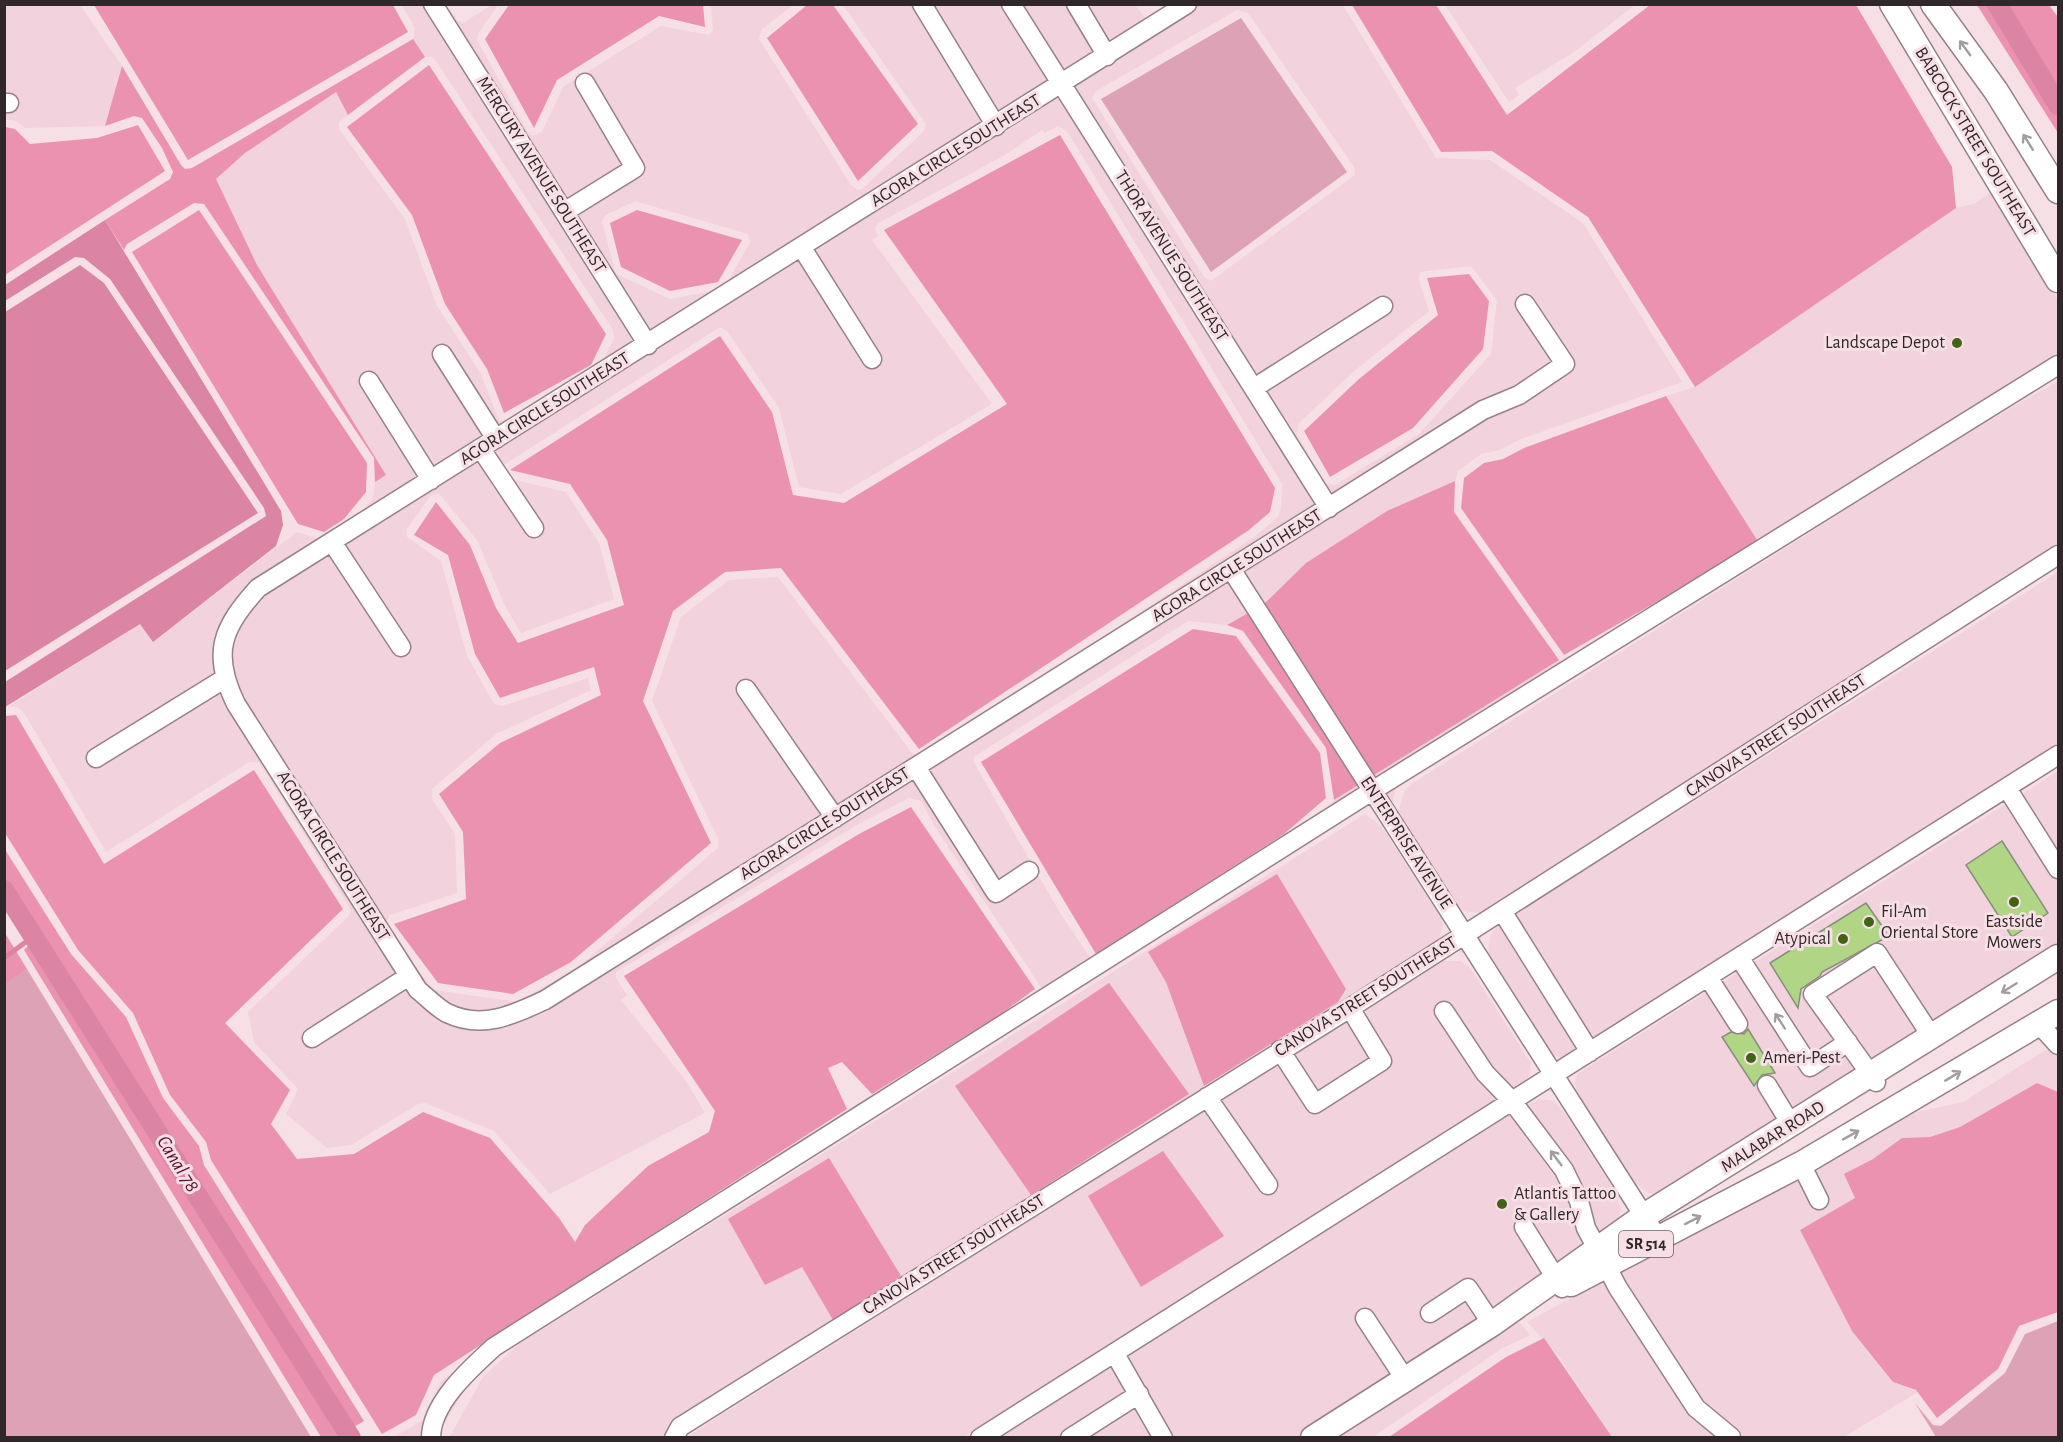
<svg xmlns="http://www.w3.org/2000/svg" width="2063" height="1442" font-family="'Alegreya Sans',sans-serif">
<rect width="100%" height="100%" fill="#f7dfe6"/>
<!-- built -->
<path fill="#f2d2dc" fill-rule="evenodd" d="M4,5H80L122,66L105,126L25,128L16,121L5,119Z
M402,5H447L458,21L463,23L492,5H498L478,34L477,40L527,131L533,136L542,132L563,87L661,26L709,35L713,30L711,5H793L761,30L759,39L851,185L858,190L862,189L924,131L926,124L843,5H1135L1147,20L1175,5H1343L1436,158L1490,160L1583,223L1682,382L1521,439L1500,450L1481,454L1458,471L1455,481L1387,511L1306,563L1264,604L1227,625L1188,621L975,756L973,761L1060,913L1093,962L1289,841L1331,805L1334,800L1559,660L1564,664L1406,776L1396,788L1390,812L1464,920L1481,921L1482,931L1479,947L1541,1056L1569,1071L1567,1083L1647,1202L1629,1213V1207L1555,1092L1538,1090L1539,1065L1475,961L1465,954L1445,947L1451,930L1374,809L1364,805L515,1337L475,1372L443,1426L440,1437H394L423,1420L441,1381L1043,990L935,827L921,801L909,798L855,826L616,972V978L627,995L621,1000L686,1081L705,1113L550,1194L494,1131L425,1103L418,1104L351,1145L327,1148L286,1114L298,1089L254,1042L248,1012L349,916L351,910L261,765L257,762H249L106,852L23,711L17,707H9L140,623L153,642L297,532L322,540L351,525L373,498L375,482L386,475L257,265L216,179L245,153L336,92L348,115L339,122V129L405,219L437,306L480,372L499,420L508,421L599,369L614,339L613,330L436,61L432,57H425L413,39L415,28ZM1237,10L1248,13L1354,167L1355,175L1211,281L1204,277L1092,98L1096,91ZM1058,126L1067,131L1282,484L1281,509L1278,517L1254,537L921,757L912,753L778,577L729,580L681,617L652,701L718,839V848L576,969L517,1002L433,990L385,924L390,915L457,893L455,834L432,799V789L496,734L591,690L588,678L503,706L494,704L467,656L441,561L407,537V529L431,495L438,494L442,497L477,540L504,604L521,633L614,599L599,543L566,492L507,478L502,466L720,327L727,331L779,408L799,487L841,494L992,404L872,240L878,236L875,229L877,224L1005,155L1042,130L1045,133ZM635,201L748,234L750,242L724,289L670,299L616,274L602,222L606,215ZM1471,266L1497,300L1491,354L1419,434L1335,485L1325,484L1297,435L1298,424L1353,372L1429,311L1419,280L1420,272Z
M1445,5H1635L1574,52L1515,88L1519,95L1509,102Z
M1991,192L2058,300V360L1759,543L1666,396L1695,387L1956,208L1974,204Z
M2058,381V552L1495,907L1480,913L1463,911L1456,904L1398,814L1404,792L1411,784L1971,431Z
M2058,572V748L1563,1059L1548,1052L1488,958L1490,936L1497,926Z
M2058,771V949L1669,1196L1648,1193L1631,1180L1578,1095L1575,1084L1577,1074Z
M1365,814L1381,826L1442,919L1443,926L1438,941L1426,951L679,1419L664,1437L449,1438L483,1377L519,1344Z
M1442,961H1461L1470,968L1531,1063L1529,1076L1520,1087L964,1437L685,1438Z
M2058,1042V1092L2037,1083L1960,1127L1930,1137L1902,1138L1873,1159L1845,1174L1855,1198L1800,1230L1893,1382L1918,1392L1844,1437H1612L1561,1359L1527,1322L1908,1114L1963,1102Z
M1539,1099L1554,1101L1566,1115L1615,1192L1621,1209L1617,1227L1380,1387L1295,1437L995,1438L1506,1116Z
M1519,1322L1530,1335L1501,1349L1373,1437L1333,1438Z"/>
<!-- green -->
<path fill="#dda2b5" d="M1241,18L1347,172L1211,272L1101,99Z
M27,969L311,1437H5L4,984Z
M2058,1321V1437H1936L1915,1403L1933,1425L1941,1426L2005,1373L2025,1334Z"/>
<!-- forest -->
<path fill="#eb92b1" d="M94,5H393L408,32L188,160Z
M509,5H703L705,27L659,16L557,80L534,128L485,39Z
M807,5H833L918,124L858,181L767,38Z
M1352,5H1436L1507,115L1650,5H1856L1952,167L1956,208L1695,387L1588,217L1492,151L1441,152Z
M1977,5H2049L2058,17V133Z
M413,39L425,57L348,115L336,92L245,153L216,179L257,265L386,475L375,482L374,458L204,204L194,203L127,244L124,250L105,220L170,179L173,172L162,148L142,118L134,116L105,126L122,66L181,165L185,169L192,168Z
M429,65L606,334L591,365L504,413L487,369L445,304L412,215L347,127Z
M138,125L165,171L5,275V127L15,129L30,144L97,138Z
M1060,135L1275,488L1270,512L1249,530L919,749L781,568L725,572L673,611L643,701L711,843L571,962L513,994L438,983L394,924L466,899L463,832L439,794L500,743L601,695L594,667L500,698L475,654L448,555L414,535L436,502L470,545L496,608L518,643L624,605L607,540L570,484L510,470L720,336L772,412L793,495L844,503L1007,404L884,230Z
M199,210L367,463L366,492L344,519L324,532L298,524L132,252Z
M637,210L742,240L718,282L670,291L621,267L610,223Z
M1469,274L1489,301L1483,349L1413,428L1330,477L1304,431L1359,379L1438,315L1427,278Z
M1666,396L1759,543L1564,655L1461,508L1464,478L1484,463L1503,459L1524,448Z
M1455,481L1454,512L1559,660L1334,800L1326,748L1243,631L1227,625L1264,604L1306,563L1387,511Z
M1193,629L1236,636L1320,753L1326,798L1284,834L1096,954L981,762Z
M16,715L104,864L254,770L343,909L225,1023L290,1090L271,1124L297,1159L354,1154L423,1112L490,1138L559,1218L575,1242L585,1225L648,1166L709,1132L715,1111L624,976L859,834L911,807L1035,989L1001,1014L872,1094L842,1062L828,1068L847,1109L434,1375L416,1415L382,1434L211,1160L206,1142L170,1095L133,1013L78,950L5,833V716Z
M4,848L71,954L126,1017L163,1098L199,1146L204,1165L364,1421L337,1437H321L24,950L28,946L5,909Z
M1277,874L1346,989L1338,1002L1204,1086L1166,982L1148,952Z
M5,933L27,969L5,984H4Z
M1109,983L1189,1094L1031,1195L955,1086Z
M2037,1083L2058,1092V1312L2019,1326L1998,1369L1937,1418L1916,1390L1893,1382L1852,1331L1800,1230L1855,1198L1844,1174L1873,1159L1902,1138L1930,1137L1960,1127Z
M1163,1151L1224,1236L1141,1287L1088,1196Z
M829,1158L901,1276L833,1320L802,1267L765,1285L728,1219Z
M1544,1338L1612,1437H1389L1506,1357Z"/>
<!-- water -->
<path fill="#db84a3" d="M105,220L281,511L283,525L276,546L153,642L140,624L5,707V682L266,516L264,508L110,279L84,258L75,257L5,301V285Z
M80,265L104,283L258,513L5,671V312Z"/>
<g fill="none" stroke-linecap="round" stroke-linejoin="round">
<!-- stream -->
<path stroke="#db84a3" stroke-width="5" d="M4,958L34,936"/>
<!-- canal -->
<path stroke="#db84a3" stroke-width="20" d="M1997,4L2058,105
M4,890L351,1438"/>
</g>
<!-- building -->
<path fill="#afd585" stroke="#868f7d" stroke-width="1.5" d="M2002,841L2048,913L2012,937L1966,865Z
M1866,903L1889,936L1822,972L1820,976L1801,989L1798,1008L1770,963Z
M1748,1029L1775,1073L1762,1075L1754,1086L1722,1037L1731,1032L1744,1034Z"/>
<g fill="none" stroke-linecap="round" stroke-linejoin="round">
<defs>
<path id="minor" d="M433,4L648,345
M922,4L996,126
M1011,4L1329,508
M1076,4L1107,56
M1187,4L258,588C222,628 211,653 236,704L418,990C427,997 437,1008 447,1013C482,1030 513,1015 545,1000L1483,410L1519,395L1565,364L1525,304
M4,103H9
M564,212L635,168L585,83
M802,248L872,359
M442,354L496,439
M369,381L431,480
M1254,388L1383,306
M481,449L534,528
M332,542L401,647
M1231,569L1658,1238
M746,689L835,818
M96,758L224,679
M916,767L996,893L1029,871
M2007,788L2058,869
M1502,911L1590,1052
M1739,957L1810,1067L1848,1042
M1708,977L1738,1024
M1444,1011L1485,1073L1512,1101L1564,1170L1579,1201L1586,1228L1618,1288L1696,1408L1731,1437
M2039,1024L2058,1045
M312,1038L409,976
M1280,1050L1315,1104L1382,1061L1350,1008
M1876,1082L1813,994L1877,953L1932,1037
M1767,1085L1792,1126
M1207,1097L1268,1185
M1801,1164L1819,1200
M1524,1227L1562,1288
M1430,1313L1468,1288L1492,1324
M1365,1318L1405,1379
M1115,1354L1163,1438
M431,1438C431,1403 470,1369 494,1347L1372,791L2058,365
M674,1438L680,1427L1350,1008L2058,555
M980,1438L2058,755
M1070,1438L1139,1394"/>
<path id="major" d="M1892,4L2058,280
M1933,4L1996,91L2058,191
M1571,1284L1801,1164L2058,1012
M1313,1438L1492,1324L1644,1216L2058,957"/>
</defs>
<!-- minor casing -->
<use href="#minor" stroke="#968188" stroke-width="21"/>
<!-- major casing -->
<use href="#major" stroke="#968188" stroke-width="27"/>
<!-- minor -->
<use href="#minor" stroke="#fff" stroke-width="18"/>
<!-- major -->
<use href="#major" stroke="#fff" stroke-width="24"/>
</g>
<!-- one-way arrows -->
<defs><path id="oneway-shaft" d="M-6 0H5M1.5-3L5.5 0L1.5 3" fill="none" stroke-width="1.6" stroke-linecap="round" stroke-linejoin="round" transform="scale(1.5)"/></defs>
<g stroke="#a29e9f">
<use href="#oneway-shaft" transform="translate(1965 48) rotate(-126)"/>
<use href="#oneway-shaft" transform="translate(2028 142) rotate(-122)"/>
<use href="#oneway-shaft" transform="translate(2009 988) rotate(148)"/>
<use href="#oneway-shaft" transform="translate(1780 1021) rotate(-123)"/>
<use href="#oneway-shaft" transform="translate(1953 1076) rotate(-31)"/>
<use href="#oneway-shaft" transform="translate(1851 1135) rotate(-29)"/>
<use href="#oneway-shaft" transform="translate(1556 1158) rotate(-127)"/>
<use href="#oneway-shaft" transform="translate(1693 1220) rotate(-27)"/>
</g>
<!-- markers -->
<g fill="#446216" stroke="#f7dfe6" stroke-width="2">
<circle cx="1957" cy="343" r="6"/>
<circle cx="2014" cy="902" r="6"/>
<circle cx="1869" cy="922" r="6"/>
<circle cx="1843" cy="939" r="6"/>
<circle cx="1751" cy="1058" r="6"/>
<circle cx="1502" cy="1204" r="6"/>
</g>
<g text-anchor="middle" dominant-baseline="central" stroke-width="6" stroke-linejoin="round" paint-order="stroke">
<!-- shield labels -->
<rect fill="#f7dfe6" stroke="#6c5e62" stroke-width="1.5" x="1619" y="1231" width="54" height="26" rx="4.5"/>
<g font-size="16" font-weight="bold" fill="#30272a">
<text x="1646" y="1244">SR 514</text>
</g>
<!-- street labels -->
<g font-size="18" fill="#30272a" stroke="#f7dfe6">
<text transform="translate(1975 142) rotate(59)">BABCOCK STREET SOUTHEAST</text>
<text transform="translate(956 151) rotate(-32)">AGORA CIRCLE SOUTHEAST</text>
<text transform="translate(541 175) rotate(58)">MERCURY AVENUE SOUTHEAST</text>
<text transform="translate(1171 256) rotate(58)">THOR AVENUE SOUTHEAST</text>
<text transform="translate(545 409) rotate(-32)">AGORA CIRCLE SOUTHEAST</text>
<text transform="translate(1237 566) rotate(-32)">AGORA CIRCLE SOUTHEAST</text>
<text transform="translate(1776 736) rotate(-33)">CANOVA STREET SOUTHEAST</text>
<text transform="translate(825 824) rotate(-32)">AGORA CIRCLE SOUTHEAST</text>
<text transform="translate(1406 843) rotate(57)">ENTERPRISE AVENUE</text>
<text transform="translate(333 856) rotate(58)">AGORA CIRCLE SOUTHEAST</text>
<text transform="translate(1366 997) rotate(-32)">CANOVA STREET SOUTHEAST</text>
<text transform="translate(1773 1137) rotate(-32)">MALABAR ROAD</text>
<text transform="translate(954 1255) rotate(-32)">CANOVA STREET SOUTHEAST</text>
</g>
<!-- poi labels -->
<g font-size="18" fill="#30272a" stroke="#f7dfe6" text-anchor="start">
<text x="1945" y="343" text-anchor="end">Landscape Depot</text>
<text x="1881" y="912">Fil-Am<tspan x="1881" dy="21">Oriental Store</tspan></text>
<text x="2014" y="922" text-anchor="middle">Eastside<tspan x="2014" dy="21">Mowers</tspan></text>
<text x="1831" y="939" text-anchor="end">Atypical</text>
<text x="1763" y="1058">Ameri-Pest</text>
<text x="1514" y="1194">Atlantis Tattoo<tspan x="1514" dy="21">&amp; Gallery</tspan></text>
</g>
<!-- water labels -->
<g font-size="20" font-style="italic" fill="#5b0d32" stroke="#f7dfe6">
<text transform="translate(178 1164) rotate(58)">Canal 78</text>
</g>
</g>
<!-- border -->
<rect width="2063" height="1442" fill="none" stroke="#30272a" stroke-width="12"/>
</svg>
